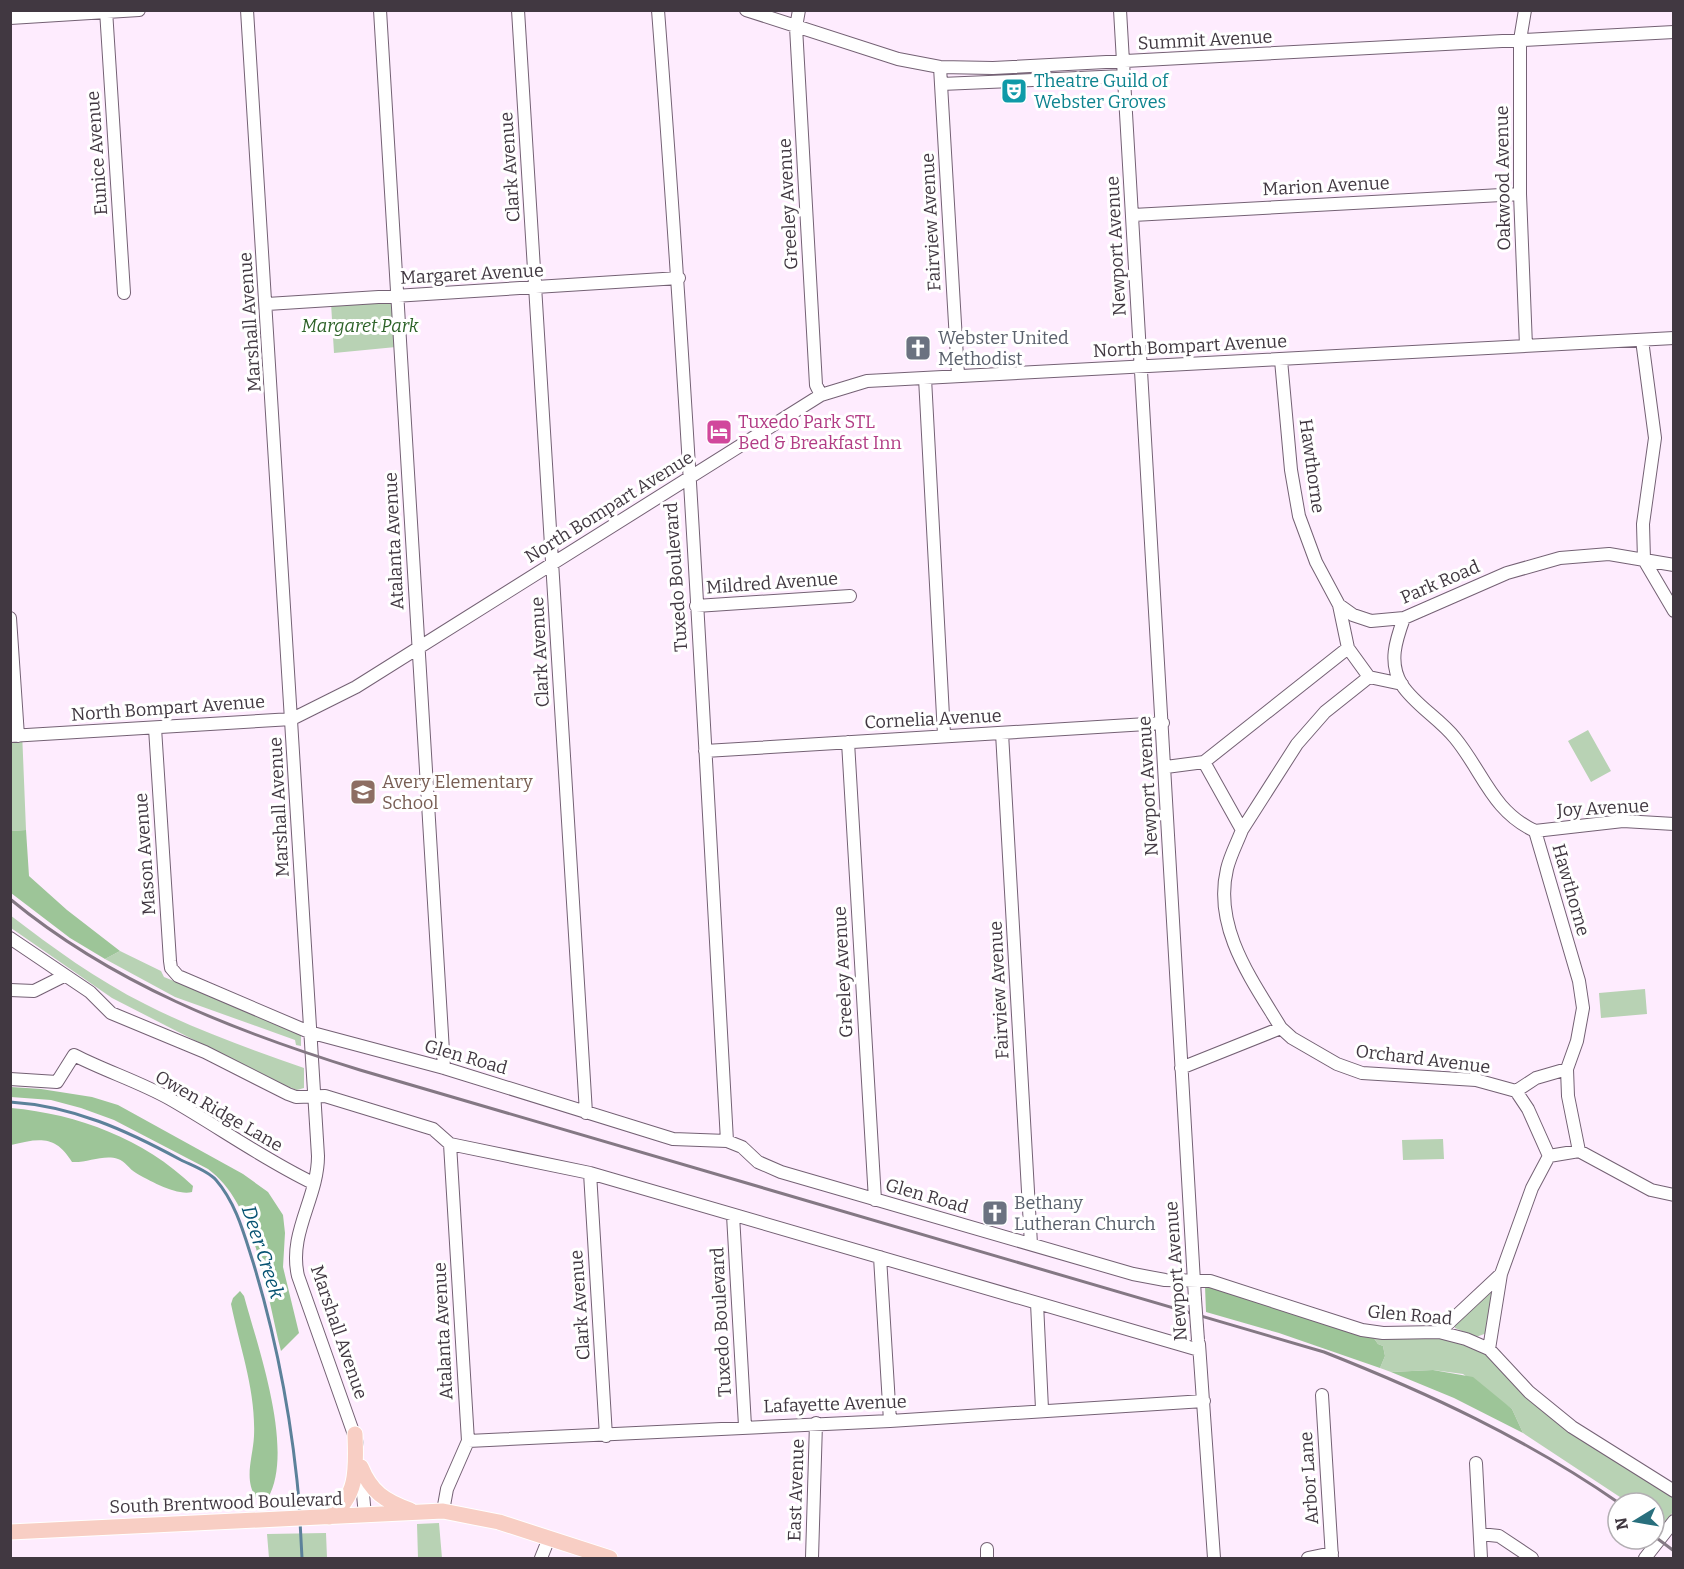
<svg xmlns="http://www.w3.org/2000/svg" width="1684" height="1569" font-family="Bitter,serif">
<rect width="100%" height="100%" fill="#feecfe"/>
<!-- green -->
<path fill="#b8d2b4" d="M392,302L396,347L334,353L331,303Z
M1588,730L1611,771L1591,782L1568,741Z
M11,731H22L26,830L11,831Z
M10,915C53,948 97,980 145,1004C196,1030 250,1049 304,1068V1088L297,1090L278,1083L112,998L11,928Z
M120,951L161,971L164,977L301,1033V1046L296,1045L295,1040L175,997L105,959Z
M1645,989L1647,1014L1601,1018L1599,993Z
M1443,1139L1444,1159L1403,1160L1402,1140Z
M1491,1290L1494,1291L1487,1333L1476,1337L1455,1328L1454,1325Z
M1373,1337H1445L1483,1352L1667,1493L1673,1498V1512L1661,1527L1654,1521V1503H1629L1523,1433L1512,1409L1463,1374L1433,1370L1391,1372L1380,1368L1385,1356L1383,1346L1378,1344Z
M439,1523L442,1558H418L417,1524Z
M326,1533L327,1558H269L267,1534Z"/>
<!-- forest -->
<path fill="#9dc598" d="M26,830L29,876L67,910L120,951L105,959L70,938L11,893V831Z
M11,1087L41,1089L92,1097L118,1105L243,1174L268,1192L283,1215L285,1233L283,1267L299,1333L281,1351C266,1294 257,1205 208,1169L114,1120L81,1108L51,1100L11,1097Z
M11,1108C78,1114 144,1139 193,1186L192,1192C177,1196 150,1181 136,1173C129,1169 125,1161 118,1159C104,1154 87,1163 72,1162C56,1135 39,1138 11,1145Z
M1205,1286L1373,1337L1378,1344L1383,1346L1385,1356L1380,1368L1279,1333L1206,1312Z
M240,1291L244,1296C258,1348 295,1450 268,1498L257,1499C243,1480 253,1458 254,1436C256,1391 240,1348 231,1304L233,1298Z
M1433,1370L1473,1377L1512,1409L1523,1433L1454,1398L1391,1372Z"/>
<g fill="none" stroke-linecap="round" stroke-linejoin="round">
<!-- stream -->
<path stroke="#5c819a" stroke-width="3" d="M10,1102C73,1106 126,1130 181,1160C191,1165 208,1171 216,1180C236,1203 244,1234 253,1262C278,1344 293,1427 300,1512
M300,1521L302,1558"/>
<defs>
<path id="minor" d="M106,10L124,293
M247,10L318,1156C318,1198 288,1233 298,1276L357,1443
M380,10L444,1068
M518,10L586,1113
M658,10C687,387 706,764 727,1141
M746,10L898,59L940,67L993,68L1674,32
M799,10L796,27L816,385L821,395
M1120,10L1195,1299
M1525,10L1520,40V194L1526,346
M10,18L139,10
M940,67L958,375
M941,84L1124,76
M1133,215L1520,194
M267,304L679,278
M1642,340L1655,438L1643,524L1644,560L1674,611
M925,378L944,735
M1339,605L1353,615L1371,621L1404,618L1507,573L1560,558L1609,554L1674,565
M696,606L850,596
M10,618L18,736
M1404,618C1396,640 1388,663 1402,685C1415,705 1440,719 1455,738C1483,772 1492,811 1535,831L1579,981L1583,1008L1577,1041L1567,1069L1568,1096L1579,1151
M1348,648L1369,677
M1369,677L1402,684
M155,728L170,961L171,968L178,976L309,1032L444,1068L673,1139L727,1141L742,1147L758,1162L781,1172L1133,1274L1165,1280L1210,1281L1362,1330L1383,1333L1439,1332L1466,1339L1489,1349L1529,1392L1572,1427L1674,1491
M1002,733L1031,1244
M10,736L292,719L356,687L821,395L867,381L1674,338
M848,742L875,1200
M705,751L1163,723
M1204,762L1348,648L1339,605L1316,562L1299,516L1291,470L1281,360
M1166,767L1204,762L1242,830C1237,843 1230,856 1227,869C1213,928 1252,980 1281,1028
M1242,830L1297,744L1325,712L1369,677
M1535,831L1623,821L1674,824
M10,938L90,992L111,1013L205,1052L288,1094L296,1097L325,1096L433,1129L450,1144L590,1173L1199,1350
M10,990L34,991L64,976
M1181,1068L1281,1028L1292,1038L1337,1064L1362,1073L1476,1080L1516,1091L1536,1078L1567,1069
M10,1079L57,1082L74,1055C105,1071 140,1082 170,1099C219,1127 263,1159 313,1183
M1549,1156L1579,1151L1651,1190L1674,1195
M590,1173L606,1436
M733,1215L745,1426
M880,1257L890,1421
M1037,1303L1042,1409
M1439,1332L1501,1274L1532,1188L1549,1156L1528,1109L1516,1091
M1199,1344L1214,1558
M1489,1349L1501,1274
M1322,1395L1332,1558
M468,1441L890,1421L1204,1401
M1476,1463L1481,1558
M361,1472L365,1516
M443,1511L447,1489L468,1441L450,1144
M1480,1534L1499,1536L1532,1558
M987,1549V1558
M541,1558L549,1538
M812,1558L816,1423
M1308,1558L1332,1553
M1645,1558L1674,1521"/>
<path id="major" d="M361,1467C371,1492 385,1501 410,1510
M329,1517C359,1497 356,1466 355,1434
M10,1532L443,1511L499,1522L610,1558"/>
</defs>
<!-- minor casing -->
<use href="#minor" stroke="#746174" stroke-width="14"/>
<!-- major casing -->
<use href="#major" stroke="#fff" stroke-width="17"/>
<!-- minor -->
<use href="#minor" stroke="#fff" stroke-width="12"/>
<!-- major -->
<use href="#major" stroke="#f8cec4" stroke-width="15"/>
<!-- rail -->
<path stroke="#847884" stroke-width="3" d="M10,899C113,984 234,1031 360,1070L1324,1352C1428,1393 1527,1439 1619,1503
M1654,1536L1674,1551"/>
<defs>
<path id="minor-bridge" d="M1195,1299L1198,1340"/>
</defs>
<!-- minor-bridge casing -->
<use href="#minor-bridge" stroke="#746174" stroke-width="14" stroke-linecap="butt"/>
<!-- minor-bridge -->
<use href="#minor-bridge" stroke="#fff" stroke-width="12"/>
</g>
<!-- icons -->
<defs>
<symbol id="theatre-square" viewBox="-11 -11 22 22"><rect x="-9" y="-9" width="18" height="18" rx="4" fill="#0f9aa8" stroke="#fff"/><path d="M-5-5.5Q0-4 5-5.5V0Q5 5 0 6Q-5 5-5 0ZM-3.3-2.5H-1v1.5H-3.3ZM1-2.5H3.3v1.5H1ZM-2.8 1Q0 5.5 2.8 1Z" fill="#fff"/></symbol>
<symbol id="church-square" viewBox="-11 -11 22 22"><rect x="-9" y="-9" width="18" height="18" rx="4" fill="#6b7280" stroke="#fff"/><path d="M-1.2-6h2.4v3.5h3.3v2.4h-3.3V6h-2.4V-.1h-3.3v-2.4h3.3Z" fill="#fff"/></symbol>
<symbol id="hotel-square" viewBox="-11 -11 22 22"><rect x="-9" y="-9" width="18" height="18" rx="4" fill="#d1479c" stroke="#fff"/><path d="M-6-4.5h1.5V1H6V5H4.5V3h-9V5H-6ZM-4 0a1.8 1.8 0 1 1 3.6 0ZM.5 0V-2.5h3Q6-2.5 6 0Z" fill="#fff"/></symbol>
<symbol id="school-square" viewBox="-11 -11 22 22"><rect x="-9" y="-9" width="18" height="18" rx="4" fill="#8d6e63" stroke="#fff"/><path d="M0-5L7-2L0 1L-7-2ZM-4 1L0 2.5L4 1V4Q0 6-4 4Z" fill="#fff"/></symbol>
</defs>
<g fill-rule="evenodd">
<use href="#theatre-square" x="999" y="76" width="30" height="30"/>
<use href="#church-square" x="903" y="333" width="30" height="30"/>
<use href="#hotel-square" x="704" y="417" width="30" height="30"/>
<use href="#school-square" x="348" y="777" width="30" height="30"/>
<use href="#church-square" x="980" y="1198" width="30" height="30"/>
</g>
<g text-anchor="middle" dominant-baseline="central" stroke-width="6" stroke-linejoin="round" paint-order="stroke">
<!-- street labels -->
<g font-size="18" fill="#413841" stroke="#fff">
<text transform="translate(1205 40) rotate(-3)">Summit Avenue</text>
<text transform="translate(97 153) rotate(-94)">Eunice Avenue</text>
<text transform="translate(510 167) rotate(-94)">Clark Avenue</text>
<text transform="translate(1503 178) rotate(-91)">Oakwood Avenue</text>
<text transform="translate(1326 186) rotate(-3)">Marion Avenue</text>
<text transform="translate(788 204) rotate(-93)">Greeley Avenue</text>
<text transform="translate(931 222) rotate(-93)">Fairview Avenue</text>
<text transform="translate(1116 246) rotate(-93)">Newport Avenue</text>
<text transform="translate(472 274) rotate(-3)">Margaret Avenue</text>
<text transform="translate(250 322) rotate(-94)">Marshall Avenue</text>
<text transform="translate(1190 346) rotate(-3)">North Bompart Avenue</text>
<text transform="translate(1312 466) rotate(82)">Hawthorne</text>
<text transform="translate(609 507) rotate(-32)">North Bompart Avenue</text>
<text transform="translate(394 541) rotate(-93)">Atalanta Avenue</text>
<text transform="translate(676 577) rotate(-94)">Tuxedo Boulevard</text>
<text transform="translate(1440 582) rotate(-23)">Park Road</text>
<text transform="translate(772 583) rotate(-4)">Mildred Avenue</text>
<text transform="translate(540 652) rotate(-93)">Clark Avenue</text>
<text transform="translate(168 708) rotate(-4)">North Bompart Avenue</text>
<text transform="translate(933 719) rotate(-3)">Cornelia Avenue</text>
<text transform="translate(1148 786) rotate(-93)">Newport Avenue</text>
<text transform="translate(279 807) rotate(-93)">Marshall Avenue</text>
<text transform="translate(1603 808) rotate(-3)">Joy Avenue</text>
<text transform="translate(145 854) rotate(-94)">Mason Avenue</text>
<text transform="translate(1571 890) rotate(74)">Hawthorne</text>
<text transform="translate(843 972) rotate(-93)">Greeley Avenue</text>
<text transform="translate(999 990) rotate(-93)">Fairview Avenue</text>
<text transform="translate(466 1057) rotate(16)">Glen Road</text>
<text transform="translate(1423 1059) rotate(7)">Orchard Avenue</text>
<text transform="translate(219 1111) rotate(30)">Owen Ridge Lane</text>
<text transform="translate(927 1196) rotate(16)">Glen Road</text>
<text transform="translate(1176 1271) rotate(-94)">Newport Avenue</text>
<text transform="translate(580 1305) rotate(-94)">Clark Avenue</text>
<text transform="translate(1410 1315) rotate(5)">Glen Road</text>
<text transform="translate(721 1322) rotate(-93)">Tuxedo Boulevard</text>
<text transform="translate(443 1331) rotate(-93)">Atalanta Avenue</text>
<text transform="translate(339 1332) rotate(71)">Marshall Avenue</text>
<text transform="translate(835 1404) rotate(-2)">Lafayette Avenue</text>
<text transform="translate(1309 1478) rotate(-94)">Arbor Lane</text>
<text transform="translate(796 1490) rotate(-88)">East Avenue</text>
<text transform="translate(226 1503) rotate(-2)">South Brentwood Boulevard</text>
</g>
<!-- culture labels -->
<g font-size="18" fill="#0d838f" stroke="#fff" text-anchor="start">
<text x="1034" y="81">Theatre Guild of<tspan x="1034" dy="21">Webster Groves</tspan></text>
</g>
<!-- park labels -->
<g font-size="18" font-style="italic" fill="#2d6228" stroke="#fff">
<text x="360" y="326">Margaret Park</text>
</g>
<!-- worship labels -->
<g font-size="18" fill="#5b616d" stroke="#fff" text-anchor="start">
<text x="938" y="338">Webster United<tspan x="938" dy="21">Methodist</tspan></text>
<text x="1014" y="1203">Bethany<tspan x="1014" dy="21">Lutheran Church</tspan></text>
</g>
<!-- hotel labels -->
<g font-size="18" fill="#b23c85" stroke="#fff" text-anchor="start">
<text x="738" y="422">Tuxedo Park STL<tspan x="738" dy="21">Bed &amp; Breakfast Inn</tspan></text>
</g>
<!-- education labels -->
<g font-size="18" fill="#785e54" stroke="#fff" text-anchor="start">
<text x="382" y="782">Avery Elementary<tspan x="382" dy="21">School</tspan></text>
</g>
<!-- water labels -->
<g font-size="20" font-style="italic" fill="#065272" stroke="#fff">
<text transform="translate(263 1252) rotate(72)">Deer Creek</text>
</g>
</g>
<!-- border -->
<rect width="1684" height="1569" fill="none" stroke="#413841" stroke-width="24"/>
<!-- north arrow -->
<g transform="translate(1636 1521) rotate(259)"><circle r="28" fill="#ffffff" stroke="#b3afb3" stroke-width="1.5"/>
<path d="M0-4.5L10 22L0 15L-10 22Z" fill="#296f7d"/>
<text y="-9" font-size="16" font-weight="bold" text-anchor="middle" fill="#413841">N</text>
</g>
</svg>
